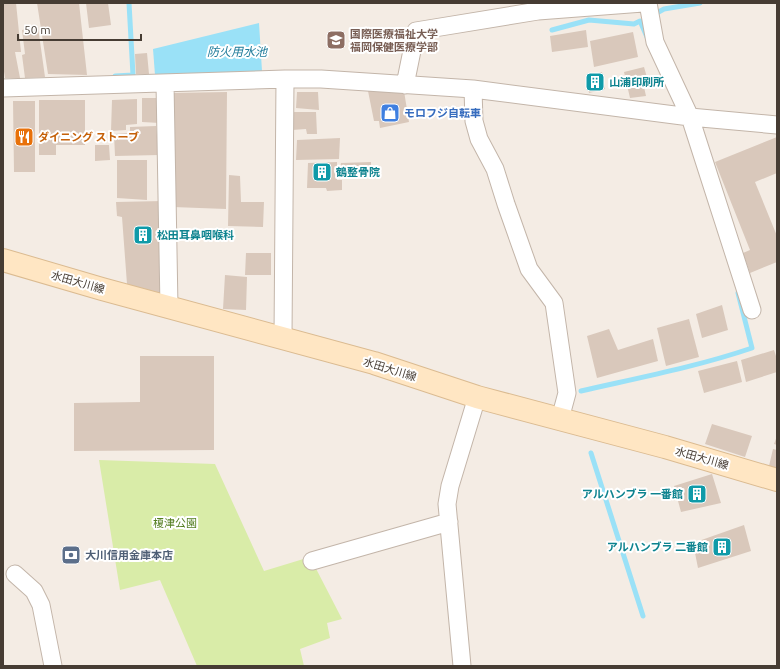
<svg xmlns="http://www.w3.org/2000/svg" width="780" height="669" font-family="Ubuntu,'Noto Sans JP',sans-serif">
<rect width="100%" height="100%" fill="#f4ece4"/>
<!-- green -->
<path fill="#d9eca8" d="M99,460L215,464L264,571L310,557L342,619L327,623L330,638L300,649L304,666H197L160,580L120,590Z"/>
<!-- water -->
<path fill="#9ae1f7" d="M259,23L262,71L155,75L153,49Z"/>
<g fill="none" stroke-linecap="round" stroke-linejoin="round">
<!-- stream -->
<path stroke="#9ae1f7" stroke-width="5" d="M655,14L664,9L700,3
M552,30L589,20L634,24L640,21L647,37
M115,76L133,75L129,3
M581,391C638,378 696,367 752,348L738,293
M591,453L643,616"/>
</g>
<!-- building -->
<path fill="#d9c8bb" d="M3,3H16L21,52H15L20,78H5L3,65Z
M37,3H79L87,75L48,74Z
M86,3H108L111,25L89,28Z
M38,27L45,77L25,78L22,55L25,54L22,30Z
M586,30L588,47L552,52L550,36Z
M633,32L638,57L594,67L590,41Z
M147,53L149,74H136L135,54Z
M644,67L650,88L644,87L646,96L630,98L624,72Z
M602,72L605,89L589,93L586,76Z
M368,91H404L409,122L380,128L379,121H374Z
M227,92L226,209L173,207L171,93Z
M297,92H318L319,110L296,108Z
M142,98H158L160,123L142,122Z
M137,99V124L126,125V130L111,131L112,100Z
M39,100H85V145H56V155H39Z
M13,101H35V172H14Z
M293,112H316L317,134H307L306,129L292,130Z
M156,126L159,155L115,156L114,134L130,133V127Z
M777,137V173L755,182L777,236V262L750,273L743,253L750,250L715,162Z
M340,138L339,159L296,160L297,140Z
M95,145H109L110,160L95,161Z
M117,160H147V200L117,198Z
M337,162V180H342V190L327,191L326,188H307L308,163Z
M371,162V178H339L341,163Z
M229,175L240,176L241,202H264L263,227L228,226Z
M163,201L164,294L127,284L122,217L117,216L116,202Z
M246,253H271V275H245Z
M225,275L247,277L246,310L223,309Z
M722,305L728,330L702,338L696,314Z
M689,319L699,357L666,366L657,328Z
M609,329L618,350L653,339L658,361L597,378L587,336Z
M774,350L777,359V372L746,382L741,360Z
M140,356H214V450L74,451V403L140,402Z
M737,361L742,382L704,393L698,371Z
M712,424L752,436L745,457L705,444Z
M777,436V445L774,444Z
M773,449L777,450V468L769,466Z
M712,474L721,503L681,512L674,486Z
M744,525L751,551L698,568L693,543Z"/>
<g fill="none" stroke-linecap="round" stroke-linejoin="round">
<defs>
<path id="minor" d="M648,3L655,42L690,117L752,310
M165,83L169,307
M405,85L416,31L538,11L643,3
M3,88L285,79H321L473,89L690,117L777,125
M473,89L474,121L479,139L495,169L506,204L529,269L554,303L567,393L560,419
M283,337L285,79
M312,561L449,522
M15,574L34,591L41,605L53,666
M462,666L447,504L450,486L477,397"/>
<path id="secondary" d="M3,260L102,289L374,363L477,397L665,447L777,480"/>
</defs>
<!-- minor casing -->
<use href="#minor" stroke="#c3b5a9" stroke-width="19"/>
<!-- secondary casing -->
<use href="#secondary" stroke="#dbbb91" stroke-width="24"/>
<!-- minor -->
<use href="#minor" stroke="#fff" stroke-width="17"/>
<!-- secondary -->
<use href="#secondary" stroke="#ffe6c3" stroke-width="22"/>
</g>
<!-- icons -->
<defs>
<symbol id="university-square" viewBox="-11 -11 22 22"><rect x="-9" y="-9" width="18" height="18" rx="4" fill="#8d6e63" stroke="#fff"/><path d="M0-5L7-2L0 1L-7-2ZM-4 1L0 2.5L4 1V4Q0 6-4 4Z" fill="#fff"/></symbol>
<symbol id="building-square" viewBox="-11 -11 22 22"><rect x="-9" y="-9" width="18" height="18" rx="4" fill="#0f9aa8" stroke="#fff"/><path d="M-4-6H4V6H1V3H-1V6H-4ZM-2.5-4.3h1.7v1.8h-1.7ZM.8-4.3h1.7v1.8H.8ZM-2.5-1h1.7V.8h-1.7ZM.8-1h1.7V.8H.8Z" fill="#fff"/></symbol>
<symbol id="shop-square" viewBox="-11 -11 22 22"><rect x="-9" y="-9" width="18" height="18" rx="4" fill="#3f7fe0" stroke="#fff"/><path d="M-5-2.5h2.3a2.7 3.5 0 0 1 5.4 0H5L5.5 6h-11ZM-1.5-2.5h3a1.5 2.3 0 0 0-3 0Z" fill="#fff"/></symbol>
<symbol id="restaurant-square" viewBox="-11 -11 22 22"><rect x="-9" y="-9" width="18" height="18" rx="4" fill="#e8710a" stroke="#fff"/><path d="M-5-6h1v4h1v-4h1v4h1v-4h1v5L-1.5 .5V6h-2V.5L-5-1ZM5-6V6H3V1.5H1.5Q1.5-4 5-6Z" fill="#fff"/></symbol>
<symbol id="bank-square" viewBox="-11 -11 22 22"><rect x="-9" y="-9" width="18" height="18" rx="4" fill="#5c6f8a" stroke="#fff"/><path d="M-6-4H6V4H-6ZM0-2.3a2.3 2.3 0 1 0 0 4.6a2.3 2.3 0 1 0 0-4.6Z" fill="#fff"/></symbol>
</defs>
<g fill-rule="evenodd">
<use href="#university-square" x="325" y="29" width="22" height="22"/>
<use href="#building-square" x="584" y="71" width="22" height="22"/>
<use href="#shop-square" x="379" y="102" width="22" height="22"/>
<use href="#restaurant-square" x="13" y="126" width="22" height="22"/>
<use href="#building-square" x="311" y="161" width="22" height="22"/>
<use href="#building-square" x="132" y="224" width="22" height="22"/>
<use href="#building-square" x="686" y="483" width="22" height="22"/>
<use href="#building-square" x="711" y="536" width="22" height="22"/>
<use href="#bank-square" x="60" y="544" width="22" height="22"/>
</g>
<g text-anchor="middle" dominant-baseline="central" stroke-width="4" stroke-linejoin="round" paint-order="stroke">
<!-- education labels -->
<g font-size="11" font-weight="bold" fill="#785e54" stroke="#fff" text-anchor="start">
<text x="350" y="34">国際医療福祉大学<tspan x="350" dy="13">福岡保健医療学部</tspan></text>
</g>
<!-- culture labels -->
<g font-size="11" font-weight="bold" fill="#0d838f" stroke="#fff" text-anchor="start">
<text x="609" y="82">山浦印刷所</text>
<text x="336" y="172">鶴整骨院</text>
<text x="157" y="235">松田耳鼻咽喉科</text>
<text x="683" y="494" text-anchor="end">アルハンブラ 一番館</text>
<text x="708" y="547" text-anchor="end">アルハンブラ 二番館</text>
</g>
<!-- shop labels -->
<g font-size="11" font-weight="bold" fill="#366cbe" stroke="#fff" text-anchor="start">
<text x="404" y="113">モロフジ自転車</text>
</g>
<!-- food labels -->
<g font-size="11" font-weight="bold" fill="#c56008" stroke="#fff" text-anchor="start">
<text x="38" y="137">ダイニング ストーブ</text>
</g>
<!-- street labels -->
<g font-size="11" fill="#463c33" stroke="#fff">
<text transform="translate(78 282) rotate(16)">水田大川線</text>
<text transform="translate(390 369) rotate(17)">水田大川線</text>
<text transform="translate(702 458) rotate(16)">水田大川線</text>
</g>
<!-- park labels -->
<g font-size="11" fill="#547e21" stroke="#fff">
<text x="175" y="523">榎津公園</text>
</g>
<!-- service labels -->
<g font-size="11" font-weight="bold" fill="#4e5e75" stroke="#fff" text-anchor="start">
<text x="85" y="555">大川信用金庫本店</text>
</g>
<!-- water labels -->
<g font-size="12" font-style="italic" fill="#1f7b9a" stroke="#fff">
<text x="237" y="51">防火用水池</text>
</g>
</g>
<!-- border -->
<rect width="780" height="669" fill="none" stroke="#463c33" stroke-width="8"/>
<!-- scale -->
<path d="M18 34v6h123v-6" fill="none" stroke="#463c33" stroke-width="2"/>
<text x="24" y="34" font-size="12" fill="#463c33" stroke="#ffffff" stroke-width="3" paint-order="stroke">50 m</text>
</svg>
